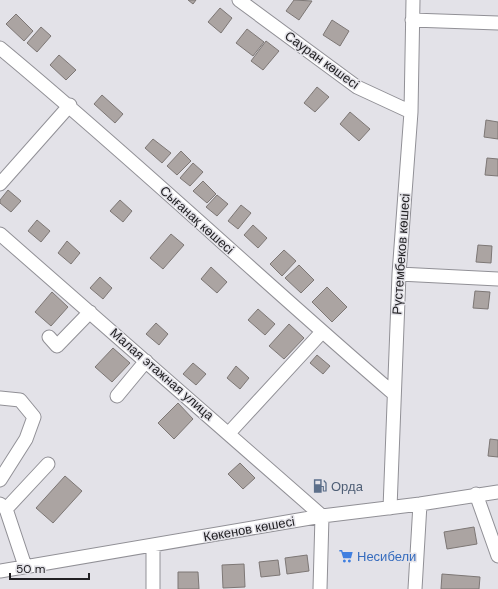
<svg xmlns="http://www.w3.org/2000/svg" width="498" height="589" font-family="'DM Sans',sans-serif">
<rect width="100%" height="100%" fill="#e3e2e8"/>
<!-- building -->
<path fill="#aba4a2" stroke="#7d7775" d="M188,0H196L193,4Z
M294,0L312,1L299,20L286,11Z
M220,8L232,18L221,33L208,22Z
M16,14L33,31L24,41L6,24Z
M332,20L349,31L340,46L323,35Z
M41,27L51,36L37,52L27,43Z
M247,29L264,42L253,56L236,43Z
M266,41L279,51L263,70L251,61Z
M59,55L76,70L66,80L50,65Z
M317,87L329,97L315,112L304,103Z
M102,95L123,114L115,123L94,104Z
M350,112L370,129L359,141L340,124Z
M486,120L498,122V139L484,137Z
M153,139L171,153L162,163L145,148Z
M181,151L191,161L177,175L167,166Z
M487,158L498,159V176L485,175Z
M193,163L203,172L190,186L180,178Z
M203,181L216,194L207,203L193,191Z
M8,190L21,201L11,212L0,203V200Z
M217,195L228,204L217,216L206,207Z
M120,200L132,211L123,222L110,211Z
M241,205L251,213L238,229L228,221Z
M37,220L50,231L41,242L28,231Z
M253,225L267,238L258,248L244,235Z
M171,234L184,245L163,269L150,258Z
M67,241L80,253L71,264L58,253Z
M478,245L492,246L491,263L476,262Z
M284,250L296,261L282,276L270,264Z
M299,265L314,280L301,293L285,278Z
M211,267L227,282L217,293L201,279Z
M100,277L112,288L103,299L90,288Z
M327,287L347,307L332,322L312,302Z
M475,291L490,292L488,309L473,308Z
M52,292L68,307L51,326L35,312Z
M258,309L275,324L265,335L248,320Z
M156,323L168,334L159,345L146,334Z
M289,324L304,338L284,359L269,346Z
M113,348L130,363L112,382L95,367Z
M317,355L330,366L323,374L310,363Z
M193,363L206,374L196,385L183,374Z
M236,366L249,378L240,389L227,378Z
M178,403L193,419L174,439L158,423Z
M490,439L498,440V457L488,456Z
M240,463L255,478L243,489L228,474Z
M65,476L82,491L53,523L36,508Z
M474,527L477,544L447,549L444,532Z
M307,555L309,571L287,574L285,558Z
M278,560L280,575L261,577L259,562Z
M244,564L245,587L223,588L222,565Z
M178,572H198L199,589H178Z
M442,574L480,577L479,589H441Z"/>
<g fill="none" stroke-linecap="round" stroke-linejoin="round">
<defs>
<path id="minor" d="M239,0L357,87L411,112
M412,20L498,23
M0,48C134,159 261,280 393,393
M0,184L70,105
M0,234L322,516L320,589
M399,274L498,279
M49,337L57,346L90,312
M117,396L146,361
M0,398L20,400L34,417L26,439L0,480
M229,433L322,332
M476,494L498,556
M0,504L6,509L25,566
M390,508L399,274L411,112L413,0
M6,509L48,464
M153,545V589
M0,571L322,516L420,504L498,492
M415,589L420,504"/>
</defs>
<!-- minor casing -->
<use href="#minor" stroke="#919096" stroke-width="15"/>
<!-- minor -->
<use href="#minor" stroke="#fff" stroke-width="13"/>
</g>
<!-- icons -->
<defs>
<symbol id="fuel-bare" viewBox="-9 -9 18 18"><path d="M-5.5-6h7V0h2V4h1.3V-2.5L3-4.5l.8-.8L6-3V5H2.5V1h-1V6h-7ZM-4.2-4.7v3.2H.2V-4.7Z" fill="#5c6f8a" stroke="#e3e2e8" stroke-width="2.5" paint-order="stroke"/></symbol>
<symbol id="supermarket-bare" viewBox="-9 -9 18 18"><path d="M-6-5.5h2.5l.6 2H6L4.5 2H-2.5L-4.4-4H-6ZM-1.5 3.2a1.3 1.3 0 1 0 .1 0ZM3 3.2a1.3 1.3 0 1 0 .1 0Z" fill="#3f7fe0" stroke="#e3e2e8" stroke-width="2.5" paint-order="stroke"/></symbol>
</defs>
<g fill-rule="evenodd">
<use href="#fuel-bare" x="310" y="476" width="20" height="20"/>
<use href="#supermarket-bare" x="336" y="546" width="20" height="20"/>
</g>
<g text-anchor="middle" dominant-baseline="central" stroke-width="3" stroke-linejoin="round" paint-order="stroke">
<!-- street labels -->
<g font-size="13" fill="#212023" stroke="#e3e2e8">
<text transform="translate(322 60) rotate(36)">Сауран көшесі</text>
<text transform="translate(197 220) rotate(42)">Сығанақ көшесі</text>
<text transform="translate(401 254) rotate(-86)">Рүстембеков көшесі</text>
<text transform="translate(162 374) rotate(41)">Малая этажная улица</text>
<text transform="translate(249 529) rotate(-10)">Көкенов көшесі</text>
</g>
<!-- service labels -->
<g font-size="13" fill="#4e5e75" stroke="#e3e2e8" text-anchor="start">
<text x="331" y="486">Орда</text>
</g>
<!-- shop labels -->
<g font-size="13" fill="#366cbe" stroke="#e3e2e8" text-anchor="start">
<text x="357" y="556">Несибели</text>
</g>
</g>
<!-- scale -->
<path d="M10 573v6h79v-6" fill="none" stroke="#212023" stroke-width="2"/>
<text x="16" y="573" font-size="12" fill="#212023" stroke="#e3e2e8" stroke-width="3" paint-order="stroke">50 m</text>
</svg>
